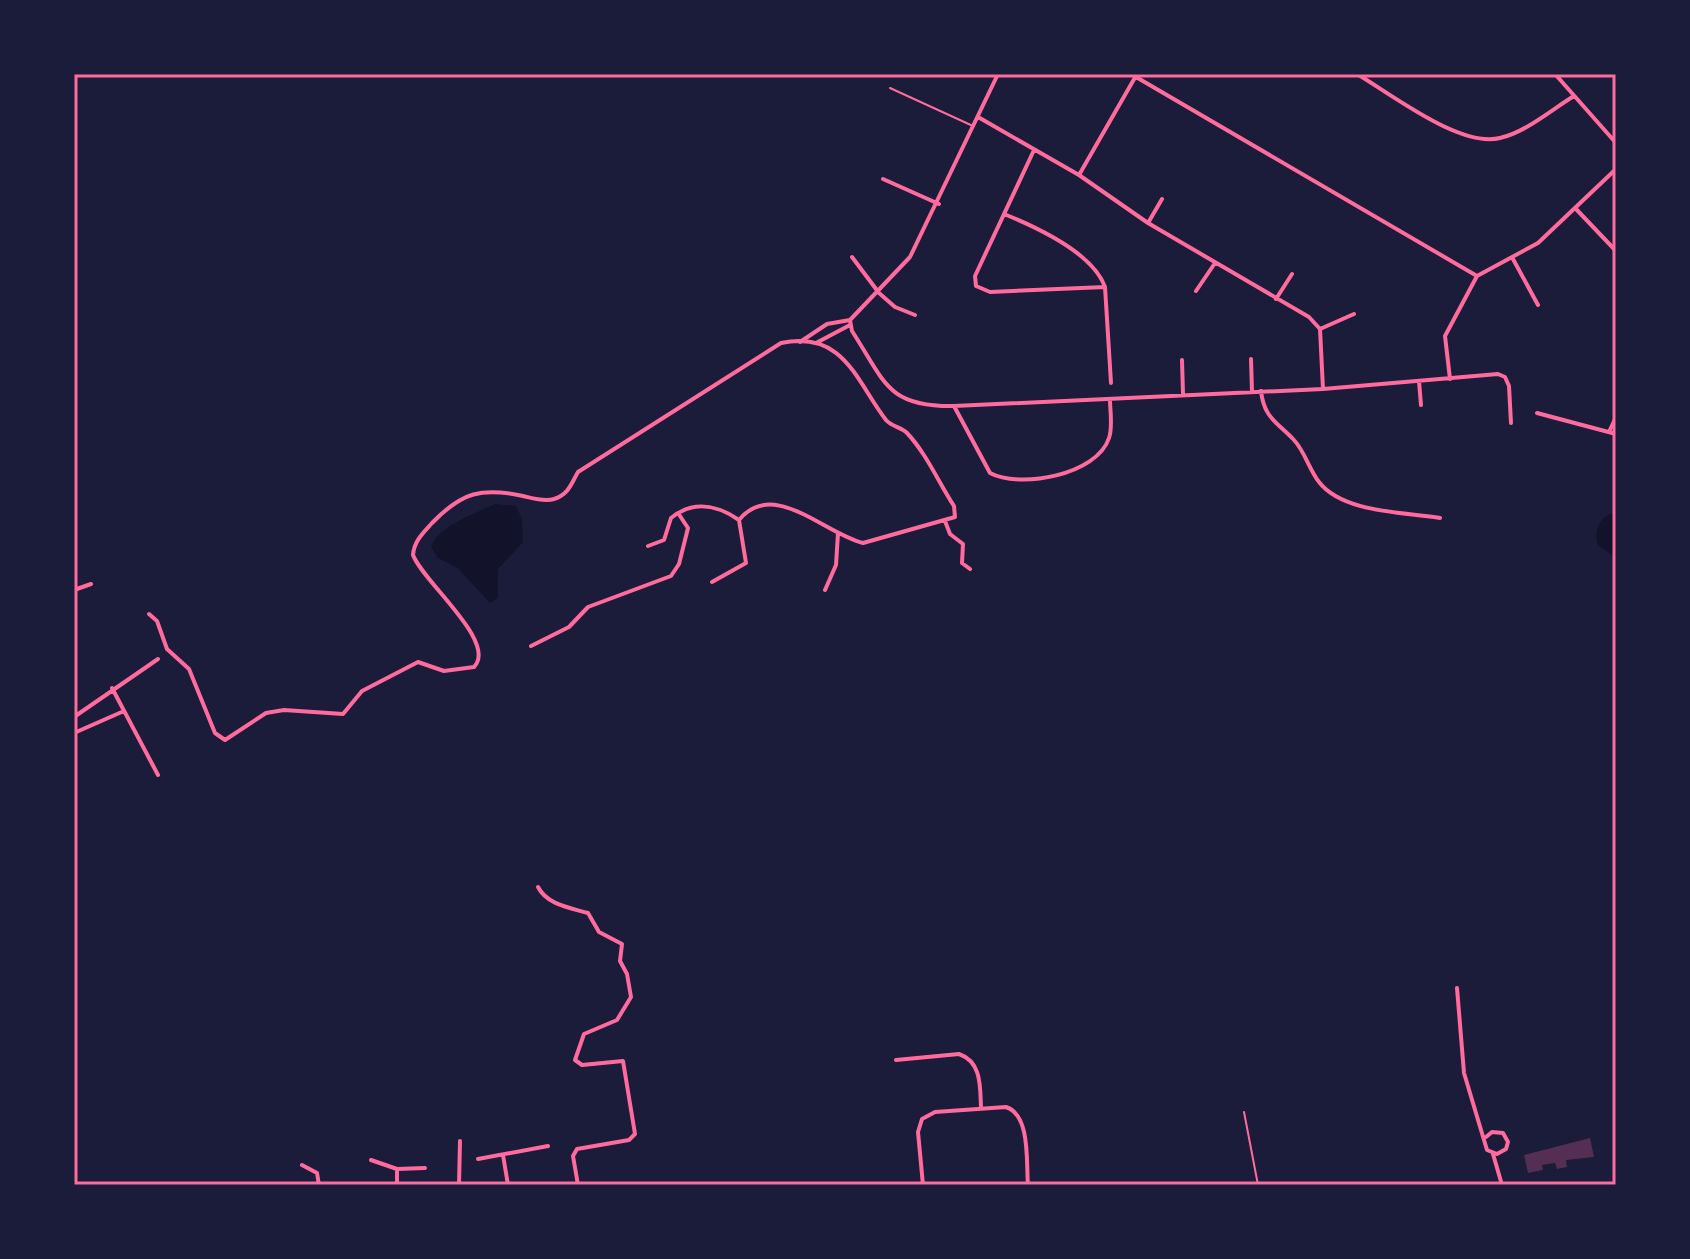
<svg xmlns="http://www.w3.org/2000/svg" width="1690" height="1259" font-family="Helvetica,sans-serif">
<rect width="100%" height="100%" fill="#1b1b3a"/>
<!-- water -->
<path fill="#12122b" d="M495,504L516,506L522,519L523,542L498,569V598L490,603L458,568L438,558L431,547C439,525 475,514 495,504Z
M1616,512V557H1615L1598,545C1593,529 1600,516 1616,512Z"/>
<!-- building -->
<path fill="#542f53" d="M1590,1138L1594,1157L1566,1160L1567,1167L1557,1169L1555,1163L1542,1165L1543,1170L1528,1173L1524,1155Z"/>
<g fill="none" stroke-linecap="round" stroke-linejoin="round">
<!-- service -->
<path stroke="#ff6b9d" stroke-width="2" d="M890,88L973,126
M1244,1112L1258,1185"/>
<!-- minor -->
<path stroke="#ff6b9d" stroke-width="4" d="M998,74L910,257L850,320L852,331C885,382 887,407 954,406L1323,389L1498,374L1505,377L1509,386L1511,423
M1357,74C1391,94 1460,148 1500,138C1526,132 1551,110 1574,96
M1555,74L1616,143
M1136,77L1477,276L1538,243L1616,169
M978,117L1079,175L1148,223L1309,317L1320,329L1323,389
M1034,150L975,276L976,286L990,292L1105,287
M1079,175L1137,74
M883,179L939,204
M1576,209L1616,251
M1004,214C1036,227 1093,253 1105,287L1111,383
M1148,223L1162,199
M852,257L879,293L895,307L915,315
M1513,259L1538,305
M1196,291L1215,263
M1276,299L1292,274
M1320,329L1354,314
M800,342L827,324L850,320
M816,343L850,325
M1251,359L1252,392
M1182,360L1183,394
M1450,379L1445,336L1477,276
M1419,381L1421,405
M1261,391C1264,418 1277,422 1294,440C1305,452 1309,469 1319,482C1343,513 1404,512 1440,518
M954,406L990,473C1020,489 1097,475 1109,438C1113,427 1110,411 1110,400
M1537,413L1616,434
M1609,432L1616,417
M945,521L950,534L963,544L962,563L970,569
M648,546L664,540L671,518C692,501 716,504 739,520
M74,590L91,584
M825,590L836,565L838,533
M149,614L157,621L167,649L189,669L215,733L225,740L266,713L284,710L343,714L362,691L418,662L444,671L474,667C498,642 423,582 413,555C414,541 423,533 432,523C462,492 482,487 523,496C532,498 544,502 554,499C569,494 571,484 578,472L781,343C844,330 856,381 886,420C892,427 901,427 907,433C926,453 939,483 954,506L955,517L863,543C825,534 773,478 739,520L746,563L712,582
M531,646L569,627L588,607L671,576L679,564L688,528L678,513
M112,688L158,775
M74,717L158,659
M74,733L124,711
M538,887C547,905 571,908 588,913L599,932L622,944L620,961L627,974L631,997L617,1020L584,1034L575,1060L582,1065L623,1061L635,1134L629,1140L577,1149L573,1156L578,1185
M1457,988L1464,1073L1487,1150L1497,1154L1506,1149L1508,1142L1503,1133L1492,1132L1486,1137
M896,1060L959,1054C982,1062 980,1087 981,1107
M1493,1154L1502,1185
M503,1155L508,1185
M478,1159L548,1146
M371,1160L397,1169
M302,1165L317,1173L319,1185
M397,1185V1169L425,1168
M459,1185L460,1141
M923,1185L918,1132L922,1119L935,1112L1006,1107C1031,1115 1026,1163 1028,1185"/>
</g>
<!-- border -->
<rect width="1690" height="1259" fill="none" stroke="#1b1b3a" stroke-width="152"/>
<rect x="76" y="76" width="1538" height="1107" fill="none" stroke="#ff6b9d" stroke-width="3"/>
</svg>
